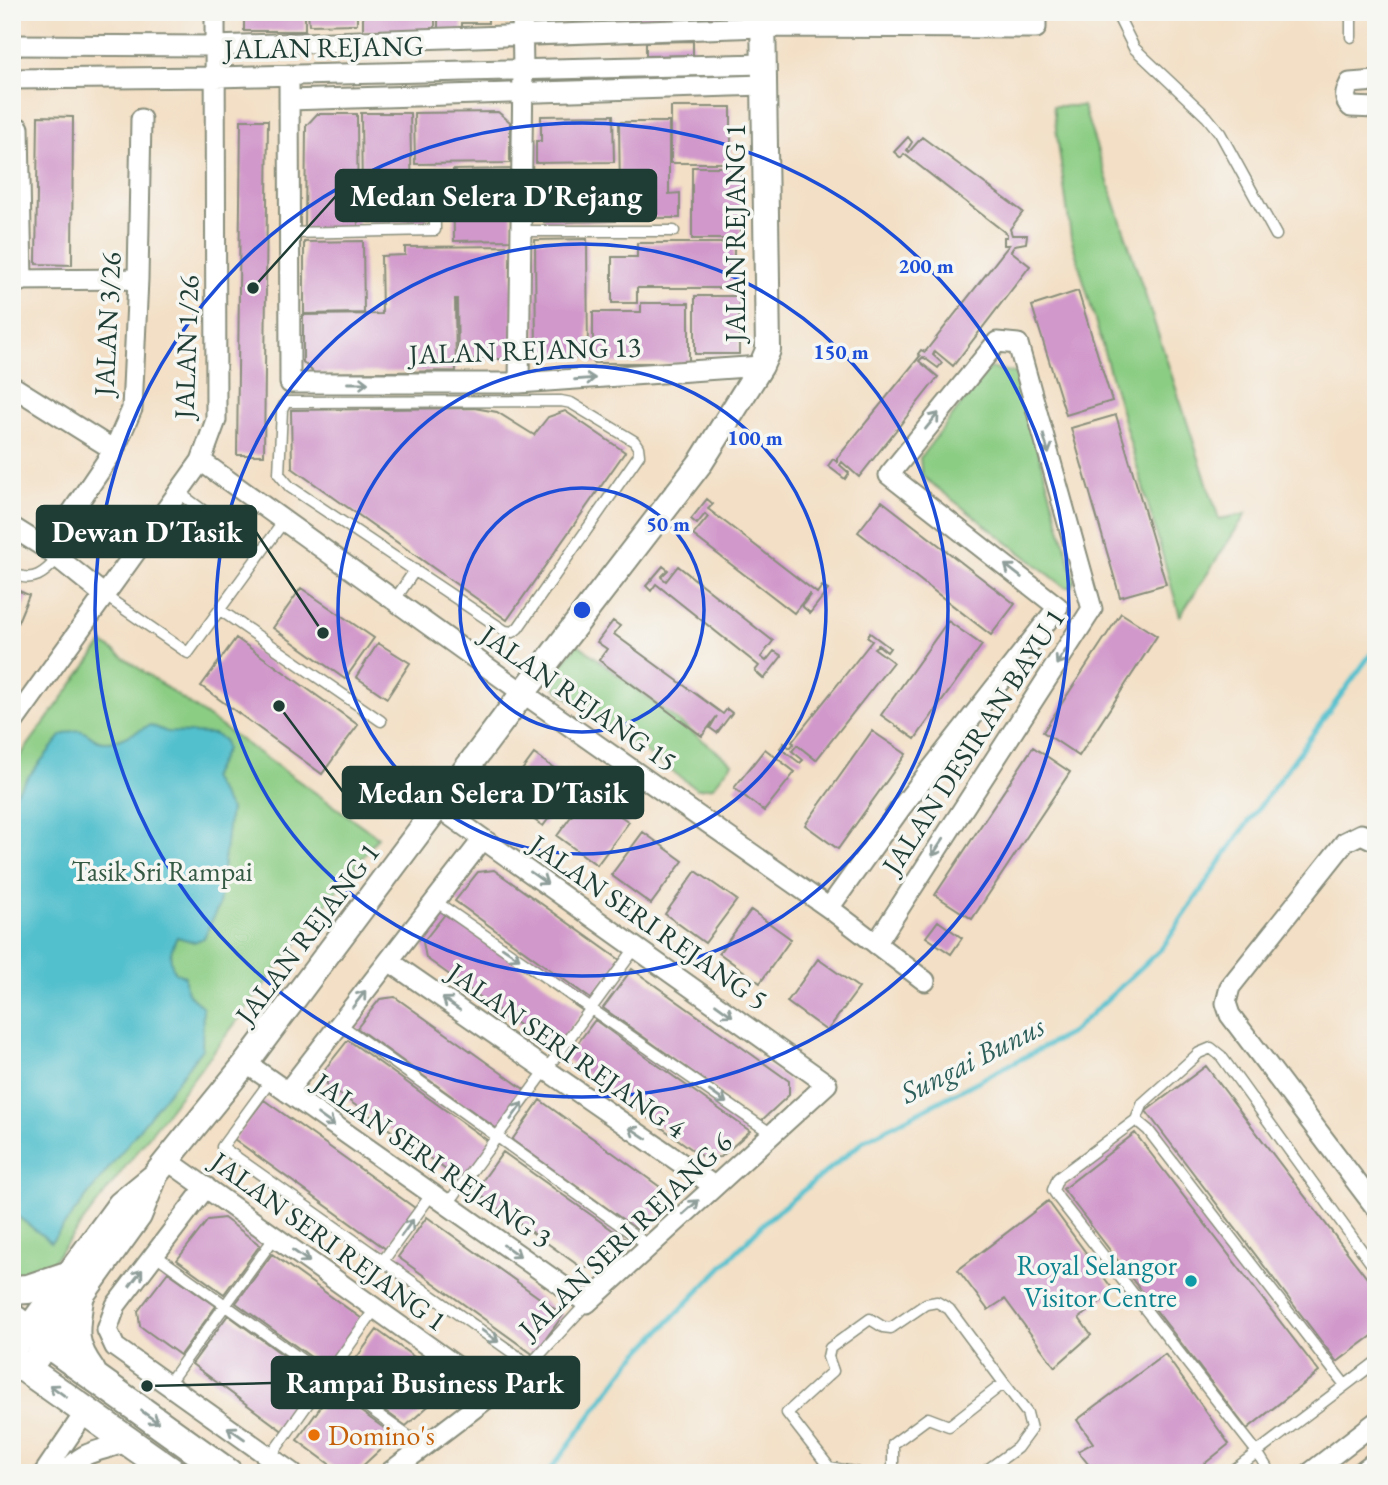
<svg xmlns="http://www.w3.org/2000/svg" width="1388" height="1485" font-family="'EB Garamond',serif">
<rect width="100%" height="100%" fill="#f6f6f2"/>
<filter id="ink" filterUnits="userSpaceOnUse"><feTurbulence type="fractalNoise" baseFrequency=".0143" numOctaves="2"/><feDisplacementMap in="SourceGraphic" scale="14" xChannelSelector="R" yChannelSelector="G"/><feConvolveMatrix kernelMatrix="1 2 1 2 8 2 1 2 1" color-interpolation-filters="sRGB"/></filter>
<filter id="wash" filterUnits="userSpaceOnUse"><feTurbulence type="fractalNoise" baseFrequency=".00686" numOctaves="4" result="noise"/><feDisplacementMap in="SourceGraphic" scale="28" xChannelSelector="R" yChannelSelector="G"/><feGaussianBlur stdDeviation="1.57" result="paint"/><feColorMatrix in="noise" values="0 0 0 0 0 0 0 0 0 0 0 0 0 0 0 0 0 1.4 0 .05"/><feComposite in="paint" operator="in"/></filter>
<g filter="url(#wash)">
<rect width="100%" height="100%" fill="#f3dfc5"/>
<!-- green -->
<path fill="#8ccd84" stroke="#56855c" stroke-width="2" d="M1053,106H1083L1219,519L1246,514L1180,616L1071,237Z
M989,368L1016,373L1075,580L1071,587H1065L922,476L920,458Z
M103,643L378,837L40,1278L12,1285V767Z
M578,644L732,763L713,787L697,789L556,689L554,674Z"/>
<!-- water -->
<path fill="#53c0cd" stroke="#397e80" stroke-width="2" d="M150,725L167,732L214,734L224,740L226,749L211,778L230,809L219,905L204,938L194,942L177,937C170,951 168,958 175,973L185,976C184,992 191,998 203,1007L202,1049L51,1242L12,1212V797L61,736C89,720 87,744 108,742C121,741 137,731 150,725Z"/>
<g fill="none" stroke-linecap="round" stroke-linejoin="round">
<!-- stream -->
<path stroke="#53c0cd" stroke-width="5" d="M548,1473L631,1361L767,1220L865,1140L1071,1033L1162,948L1231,846L1376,647"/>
</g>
<g id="blocks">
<!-- building -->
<path fill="#d199cb" d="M244,12H305V31H244Z
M308,12H357V24L309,25Z
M363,12H435V31H363Z
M438,12H488V23H462V30H438Z
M551,12H605V20L551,21Z
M612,12H683V25L612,27Z
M690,12H738V18H690Z
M977,12H1016V19L977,20Z
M693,41V55L646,56V42Z
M671,107H731V163H671Z
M498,112L510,122V163L415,164L414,113Z
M361,113H410L412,197H427V221L369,222V198H362Z
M317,114H357L358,230H305L306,126Z
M613,115L614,162L536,163V141H541V116Z
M38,116L73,117L72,265L36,264Z
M241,120H268L264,455H237Z
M619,122H669V194L680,193V218H625V194H620Z
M908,137L912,142L907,150L909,152L922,137L1023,212L1010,229L1012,235H1027L1026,243L1015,245L1011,251L1030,266L953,366L935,351L933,355L942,363L938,368L923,357L919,361L938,377L859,477L842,462L840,465L849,473L845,479L828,466L833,459L837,462V458L920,356L918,354L921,350L925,352L1009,245H1004V237H1007V234L904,154L901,158L894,152Z
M692,167H741V239H692Z
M511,169L512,240L454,241L453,170Z
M544,174H615V221L544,222Z
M587,239L588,358H536L535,240Z
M363,241L364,313L304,314V242Z
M637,243H734V288H637V303H612V257H637Z
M512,246L513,359H458L457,299H455L456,371L314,373L303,362V315L382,314L381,256L405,255V247Z
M1078,291L1112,401L1066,415L1032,306Z
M695,296H739V354H695Z
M641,303H689V363H593V312H641Z
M474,408L497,412L534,435L548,417L565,411L625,452L507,620L292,468L291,410Z
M1116,415L1166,584L1120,597L1071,428Z
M707,499L713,504L708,509L817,593L822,586L828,590L810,613L802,606L810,595L809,594L794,613L693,535L708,517L705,514L697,524L691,519Z
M882,501L1015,604L991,635L858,532Z
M663,566L668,570L661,577L666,581L678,566L773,641L761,657L766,661L774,651L782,656L764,679L755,671L759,666L656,584L651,591L646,586Z
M12,588L29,595L12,636Z
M301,588L374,638L345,679L273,628Z
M1121,613L1157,636L1079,756L1043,732Z
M613,621L620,626L614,634L723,714L727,709L732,713L717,733L710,728L717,716L702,736L599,660L607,649L597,642Z
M948,621L982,645L915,739L881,715Z
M870,633L890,648L887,652L878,645L874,648L893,662L816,760L797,745L792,751L803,760L800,763L780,748L784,743L790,748L794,743L792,742L872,641L867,637Z
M236,638L358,725L322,774L201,686Z
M378,643L410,663L387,698L356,677Z
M872,731L906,754L838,849L805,825Z
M1033,747L1070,772L972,919L935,895Z
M765,749L795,772L764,811L734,788Z
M534,754L575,783L543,826L502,797Z
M588,793L629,822L597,865L557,836Z
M643,832L683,861L651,904L611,875Z
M494,870L620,960L591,999L455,901L478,872Z
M696,871L737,900L705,943L665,914Z
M751,910L791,939L760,983L719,953Z
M446,913L583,1011L554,1050L426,958L423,942Z
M938,921L962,938L951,954L926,937Z
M818,959L859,988L827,1031L787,1002Z
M632,969L789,1081V1095L761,1121L603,1008Z
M395,997L528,1092L500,1131L357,1028L380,999Z
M595,1020L610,1031L750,1131L721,1157L704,1158L566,1059Z
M348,1040L491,1143L463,1182L327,1085L325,1069Z
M1206,1066L1376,1290V1333L1337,1362L1146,1111Z
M264,1100L415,1208L386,1249L234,1139Z
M540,1100L667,1192V1205L639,1231L512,1140Z
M1135,1133L1319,1372L1247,1429L1063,1189Z
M503,1152L563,1195L628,1241L599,1267L582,1268L505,1213L475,1191Z
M1048,1201L1114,1291L1079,1318L1091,1335L1055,1367L1005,1299L988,1310L958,1270Z
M427,1217L563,1315L534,1355L398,1257Z
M224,1218L260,1245L224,1294L177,1260L208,1220Z
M272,1254L365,1321L329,1370L236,1303Z
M168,1272L216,1306L180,1355L140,1326L138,1311Z
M228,1315L320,1382L284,1432L192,1364Z
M377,1330L443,1378L444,1392L406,1426L341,1379Z
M1165,1354L1229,1444L1193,1473H1074L1088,1464L1078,1451L1093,1443L1077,1420Z
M332,1391L395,1436L357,1471L340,1472L297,1440Z"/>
</g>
</g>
<g filter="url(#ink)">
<use href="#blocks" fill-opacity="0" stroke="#898e7c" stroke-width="2"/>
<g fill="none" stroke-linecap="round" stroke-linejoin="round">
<defs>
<path id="service" d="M1116,12L1134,48L1207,117L1220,133L1276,235
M1351,37V12
M521,231H674
M289,233L435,230L434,179
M561,401L571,403L634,441L638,447L639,455L518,628L513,632L505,631L290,487L279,474L282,410L286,402Z
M178,492L261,553
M12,573C33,584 45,573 58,558
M104,595L188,653L284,521
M394,601L415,570
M220,610L381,721
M435,901L772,1134
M340,1024L648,1245
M271,1080L222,1147L530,1365
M1136,1120L1143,1103L1199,1053L1211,1048L1221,1056L1376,1270
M447,1205L636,947
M154,1254L422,1446
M383,1261L431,1195
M167,1385L275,1237
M494,1393L530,1365L587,1303
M270,1457L375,1309
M859,1473L829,1467L787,1413L833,1371L828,1357L830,1348L870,1319L883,1327L891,1328L926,1304L937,1302L949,1309L1004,1383
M893,1473V1444L928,1418L949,1426L1004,1383L1027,1413L1031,1429L1017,1448L983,1473
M1230,1473L1376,1362
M1270,1473L1257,1452L1059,1199L1053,1190L1058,1178L1136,1120L1148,1130L1345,1385"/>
<path id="minor" d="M12,45L215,46L763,27L1036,28V12
M289,75L290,383H519L761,366
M12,79L216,77L764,64
M1376,81L1350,83C1345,93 1343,99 1351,107L1376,108
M289,100L764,85
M19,128L22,281
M12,280L138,279
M519,383L523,70L522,12
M12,386L114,450
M201,461L523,693L829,908L925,981
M12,527L47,549L104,595
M47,549L114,450L132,409L138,279L141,119
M12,724L201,461L216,420L215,12
M1376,841L1361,834L1345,842L1230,987L1226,1003L1230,1015L1376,1208
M829,908L900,809L1058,607L889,475L997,342L1018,344L1092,609L876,944
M389,961L714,1186
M246,1063L587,1303L827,1084L438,807
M287,1092L483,839
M167,1160L494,1393L389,1473
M206,1187L116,1305L107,1330L115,1347L292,1473
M44,1473L86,1411
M66,1473C83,1448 103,1452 128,1441
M1310,1473L1376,1422
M1360,1473L1376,1461"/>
<path id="tertiary" d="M12,1351L120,1204L153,1177
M28,1370L139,1216L156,1174L246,1063L523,693L701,462L761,366L768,350L763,12"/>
<path id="secondary" d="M12,1290L28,1289L64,1277
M79,1299C74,1331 71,1344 91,1371
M12,1318L228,1473
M12,1359L173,1473"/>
</defs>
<!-- service casing -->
<use href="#service" stroke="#898e7c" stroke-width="13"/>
<!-- minor casing -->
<use href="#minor" stroke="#898e7c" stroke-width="23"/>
<!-- tertiary casing -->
<use href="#tertiary" stroke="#898e7c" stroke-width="28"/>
<!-- secondary casing -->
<use href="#secondary" stroke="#898e7c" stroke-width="32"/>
<!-- service -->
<use href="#service" stroke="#fff" stroke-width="10"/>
<!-- minor -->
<use href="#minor" stroke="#fff" stroke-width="19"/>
<!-- tertiary -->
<use href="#tertiary" stroke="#fff" stroke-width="24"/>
<!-- secondary -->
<use href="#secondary" stroke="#fff" stroke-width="28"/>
</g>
<!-- one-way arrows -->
<defs><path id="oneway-shaft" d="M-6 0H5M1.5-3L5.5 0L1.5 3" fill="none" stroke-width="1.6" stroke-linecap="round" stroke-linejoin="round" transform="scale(1.75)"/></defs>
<g stroke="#8f9e9a">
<use href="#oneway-shaft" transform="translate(585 379) rotate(-4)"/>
<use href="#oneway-shaft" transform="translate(358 383)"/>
<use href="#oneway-shaft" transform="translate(932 421) rotate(-51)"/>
<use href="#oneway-shaft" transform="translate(1046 444) rotate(74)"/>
<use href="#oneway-shaft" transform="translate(1013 571) rotate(-142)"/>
<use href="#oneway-shaft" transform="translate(1062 656) rotate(123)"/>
<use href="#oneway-shaft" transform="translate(938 847) rotate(123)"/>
<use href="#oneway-shaft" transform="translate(539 878) rotate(35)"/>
<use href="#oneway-shaft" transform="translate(511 953) rotate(34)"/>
<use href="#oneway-shaft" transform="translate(359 999) rotate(-52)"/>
<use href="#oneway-shaft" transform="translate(451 1004) rotate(-145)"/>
<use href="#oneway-shaft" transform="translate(724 1010) rotate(36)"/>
<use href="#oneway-shaft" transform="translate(718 1097) rotate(35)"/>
<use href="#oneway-shaft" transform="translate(517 1111) rotate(-54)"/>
<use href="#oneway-shaft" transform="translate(326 1120) rotate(36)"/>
<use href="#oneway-shaft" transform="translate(638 1133) rotate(-146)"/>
<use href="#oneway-shaft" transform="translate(691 1207) rotate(-42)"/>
<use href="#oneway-shaft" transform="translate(407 1228) rotate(-54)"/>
<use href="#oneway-shaft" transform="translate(512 1251) rotate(35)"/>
<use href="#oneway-shaft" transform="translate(301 1256) rotate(35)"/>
<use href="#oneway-shaft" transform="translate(136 1278) rotate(-53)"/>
<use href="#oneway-shaft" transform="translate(490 1336) rotate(35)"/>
<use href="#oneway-shaft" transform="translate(58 1391) rotate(-144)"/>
<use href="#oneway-shaft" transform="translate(150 1417) rotate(36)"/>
<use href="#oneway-shaft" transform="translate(236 1433) rotate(-145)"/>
</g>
</g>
<!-- distance rings -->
<g fill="none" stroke="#1d4ed8" stroke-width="3.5">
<circle cx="582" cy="610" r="122"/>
<circle cx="582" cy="610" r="244"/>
<circle cx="582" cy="610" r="366"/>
<circle cx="582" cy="610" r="487"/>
</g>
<!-- markers -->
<circle fill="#0f9aa8" stroke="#f6f6f2" stroke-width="2.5" cx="1191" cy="1281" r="7"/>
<circle fill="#e8710a" stroke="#f6f6f2" stroke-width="2.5" cx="314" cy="1435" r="7"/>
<g text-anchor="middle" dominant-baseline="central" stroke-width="7" stroke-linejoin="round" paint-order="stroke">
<!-- street labels -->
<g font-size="28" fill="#1f3d34" stroke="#f6f6f2">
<text transform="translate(324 47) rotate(-1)">JALAN REJANG</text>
<text transform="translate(735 233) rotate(-90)">JALAN REJANG 1</text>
<text transform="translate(107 324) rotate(-87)">JALAN 3/26</text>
<text transform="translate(186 347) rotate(-88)">JALAN 1/26</text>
<text transform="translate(525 350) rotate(-2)">JALAN REJANG 13</text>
<text transform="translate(579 698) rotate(35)">JALAN REJANG 15</text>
<text transform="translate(973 741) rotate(-57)">JALAN DESIRAN BAYU 1</text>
<text transform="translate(649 922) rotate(35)">JALAN SERI REJANG 5</text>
<text transform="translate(307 933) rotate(-53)">JALAN REJANG 1</text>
<text transform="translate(567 1050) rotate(35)">JALAN SERI REJANG 4</text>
<text transform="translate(433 1160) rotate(35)">JALAN SERI REJANG 3</text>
<text transform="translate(625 1235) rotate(-44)">JALAN SERI REJANG 6</text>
<text transform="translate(329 1241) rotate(36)">JALAN SERI REJANG 1</text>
</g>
<!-- park labels -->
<g font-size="28" fill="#355a44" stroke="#f6f6f2">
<text x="162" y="871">Tasik Sri Rampai</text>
</g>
<!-- culture labels -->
<g font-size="28" fill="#0d838f" stroke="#f6f6f2" text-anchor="end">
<text x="1177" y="1265">Royal Selangor<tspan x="1177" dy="32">Visitor Centre</tspan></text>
</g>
<!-- food labels -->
<g font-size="28" fill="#c56008" stroke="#f6f6f2" text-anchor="start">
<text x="328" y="1435">Domino's</text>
</g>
<!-- water labels -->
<g font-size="30" font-style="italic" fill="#2c5e5a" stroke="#f6f6f2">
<text transform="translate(972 1059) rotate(-27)">Sungai Bunus</text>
</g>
</g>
<circle cx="582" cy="610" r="10" fill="#1d4ed8" stroke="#f6f6f2" stroke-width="3.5"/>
<g font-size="21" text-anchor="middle" font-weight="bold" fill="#1d4ed8" stroke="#f6f6f2" stroke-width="7" stroke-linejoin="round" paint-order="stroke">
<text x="926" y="273">200 m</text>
<text x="841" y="359">150 m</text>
<text x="755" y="445">100 m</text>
<text x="668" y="531">50 m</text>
</g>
<!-- callouts -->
<path fill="none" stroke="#1f3d34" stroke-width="2.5" d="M253 288L336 196M323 633L256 532M279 706L343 792M147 1386L272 1383"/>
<g fill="#1f3d34" stroke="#f6f6f2" stroke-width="2.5">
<circle cx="253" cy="288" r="7"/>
<circle cx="323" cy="633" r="7"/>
<circle cx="279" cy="706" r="7"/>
<circle cx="147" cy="1386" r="7"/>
</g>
<g fill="#1f3d34" stroke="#1f3d34" stroke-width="2.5">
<rect x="336" y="170" width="320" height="51" rx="7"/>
<rect x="37" y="506" width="219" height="51" rx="7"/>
<rect x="343" y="767" width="300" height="51" rx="7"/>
<rect x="272" y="1357" width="307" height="51" rx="7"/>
</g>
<g font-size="30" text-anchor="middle" font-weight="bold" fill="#fff">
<text x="496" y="206">Medan Selera D'Rejang</text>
<text x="147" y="542">Dewan D'Tasik</text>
<text x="493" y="803">Medan Selera D'Tasik</text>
<text x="425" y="1393">Rampai Business Park</text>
</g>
<!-- margin -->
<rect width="1388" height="1485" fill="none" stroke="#f6f6f2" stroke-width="42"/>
</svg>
